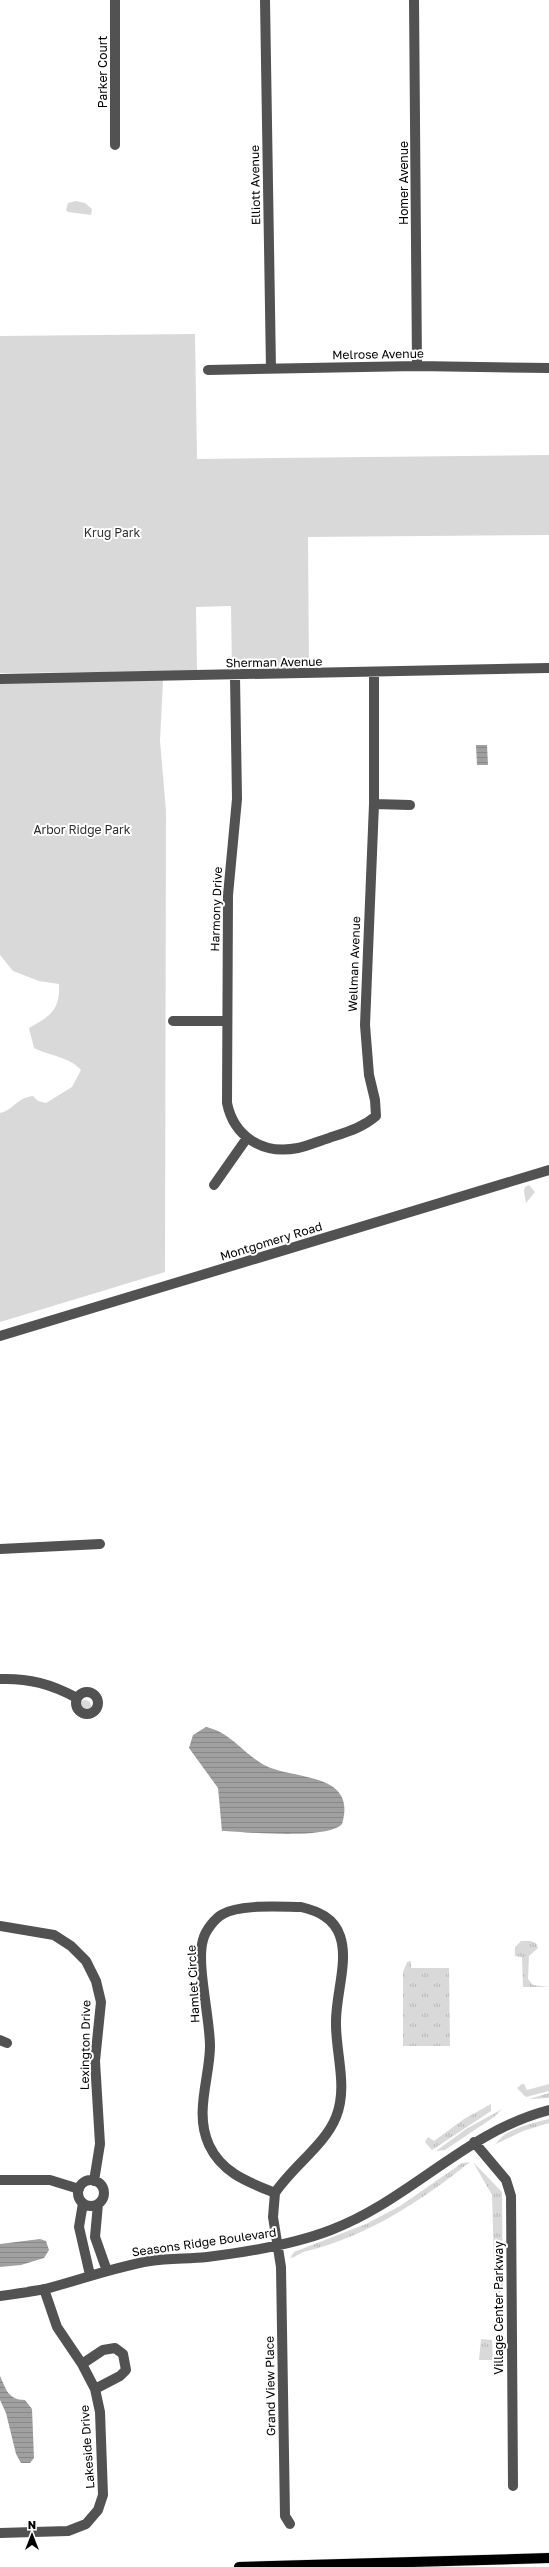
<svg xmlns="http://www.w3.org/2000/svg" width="549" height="2567" font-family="'Golos Text',sans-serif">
<defs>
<pattern id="grass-tufts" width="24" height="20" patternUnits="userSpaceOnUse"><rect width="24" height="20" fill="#d9d9d9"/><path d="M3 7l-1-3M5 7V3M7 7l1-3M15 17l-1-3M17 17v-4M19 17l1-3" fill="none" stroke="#b8b8b8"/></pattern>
<pattern id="water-rules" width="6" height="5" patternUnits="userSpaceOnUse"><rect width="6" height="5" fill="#a0a0a0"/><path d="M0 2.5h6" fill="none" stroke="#888"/></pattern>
</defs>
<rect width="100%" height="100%" fill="#fff"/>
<!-- grass -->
<path fill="url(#grass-tufts)" d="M529,1185L535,1192L526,1203L524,1191L525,1187Z
M79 1706a6 6 0 1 1 12 0a6 6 0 1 1-12 0Z
M530,1941L536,1943L538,1948L529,1956L528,1979L533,1985L549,1987H523L522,1957L515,1956V1947L521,1941Z
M411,1961V1968H449L450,2046H403V1972L407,1962Z
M522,2084H524L527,2090L549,2084V2091L526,2097L517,2088Z
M549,2093V2098L529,2099Z
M491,2104V2111L432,2150L425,2142L428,2137L434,2141L464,2119Z
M502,2109L494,2117L445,2150L436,2151L466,2129Z
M549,2119V2123L523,2131L496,2144C504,2129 533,2123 549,2119Z
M470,2162C421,2201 368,2236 307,2251C300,2252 297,2257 290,2258L294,2252L366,2224L400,2206L462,2163Z
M473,2162L502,2192L503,2289L495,2298L492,2195Z
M481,2339L492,2340L493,2360H479Z"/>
<!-- park -->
<path fill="#d9d9d9" d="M76,201L85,203L92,209L91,215L68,212L66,210L68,203Z
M195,334L197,459L549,455V535L308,537L309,672L232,673L231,606L196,607L197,671L0,673V336Z
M0,680H163L160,741L166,811L165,1272L0,1322V1113C14,1110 16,1098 33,1096L38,1101L46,1103L72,1087L81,1070C70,1057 50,1056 34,1048L29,1028C51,1016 60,1010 59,984L39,981L13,971L0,955Z"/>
<!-- water -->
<path fill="url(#water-rules)" d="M476,745H487L488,765H477Z
M206,1727C230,1732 243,1753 264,1765C291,1780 358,1771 342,1824C328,1840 246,1832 222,1831L218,1788L189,1748L193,1735Z
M40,2239L46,2241L49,2250L44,2258L21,2265L0,2267V2244Z
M0,2376C6,2389 8,2400 25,2400L32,2409L34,2458L30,2463H21L16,2454L6,2413L0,2400Z"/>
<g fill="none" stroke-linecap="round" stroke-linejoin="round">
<defs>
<path id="major" d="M239,2567L549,2558"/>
</defs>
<!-- major casing -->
<use href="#major" stroke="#dbdbdb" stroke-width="11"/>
<!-- minor -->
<path stroke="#525252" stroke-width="10" d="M115,0V145
M265,0L271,369
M414,0L417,366
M208,370L417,366L549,368
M235,676L237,799L228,895L227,1103C234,1137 263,1155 298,1148C308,1146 319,1141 329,1138C347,1132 362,1128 376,1116L375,1100L369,1075L365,1025L374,804V673
M0,679L549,668
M374,804L410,805
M173,1021H227
M214,1185L247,1138
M0,1336L549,1170
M0,1549L100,1544
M0,1679C29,1678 51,1684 77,1698
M76 1703a11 11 0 1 1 22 0a11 11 0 1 1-22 0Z
M301,1907C318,1911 334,1918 340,1936C349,1961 335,1997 336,2024C336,2055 348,2087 336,2117C325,2145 292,2167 275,2193C248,2182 222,2173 209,2145C194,2113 210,2077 210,2046C210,2018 196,1963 203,1940C205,1931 215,1918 223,1914C240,1904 281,1907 301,1907Z
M0,1926L54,1935L71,1946L86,1961L96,1981L101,2002L95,2061L100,2144L94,2181
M0,2040L7,2043
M474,2142L506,2180L511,2196L513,2486
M0,2180H50L79,2189
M78 2193a13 13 0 1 1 26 0a13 13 0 1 1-26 0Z
M275,2193L273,2217L281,2267L285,2516L290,2524
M83,2203L79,2227L90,2275
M98,2204L95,2237L107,2271
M0,2296C15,2294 30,2292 45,2289C80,2280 114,2267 150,2261C169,2258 188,2259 207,2257C248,2252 292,2245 331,2230C410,2200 467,2131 549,2110
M82,2364L103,2350L115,2348L123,2354L126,2370L120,2376L95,2389
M0,2533L68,2531L86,2524L98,2510L103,2495L100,2412L95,2389L82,2364L57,2327L44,2289"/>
<!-- major -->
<use href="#major" stroke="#000" stroke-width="10"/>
</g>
<g text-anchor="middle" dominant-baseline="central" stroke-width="4" stroke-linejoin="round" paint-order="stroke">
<!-- street labels -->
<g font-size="12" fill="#000" stroke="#fff">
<text transform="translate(102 72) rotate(-90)">Parker Court</text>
<text transform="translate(403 183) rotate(-90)">Homer Avenue</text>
<text transform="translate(255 185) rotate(-91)">Elliott Avenue</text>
<text transform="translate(378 354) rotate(-1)">Melrose Avenue</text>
<text transform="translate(274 662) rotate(-1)">Sherman Avenue</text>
<text transform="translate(216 909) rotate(-88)">Harmony Drive</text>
<text transform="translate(354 964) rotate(-88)">Wellman Avenue</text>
<text transform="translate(271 1241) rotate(-17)">Montgomery Road</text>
<text transform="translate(193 1984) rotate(-93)">Hamlet Circle</text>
<text transform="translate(85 2045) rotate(-89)">Lexington Drive</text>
<text transform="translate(204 2242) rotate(-8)">Seasons Ridge Boulevard</text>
<text transform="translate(498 2308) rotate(-90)">Village Center Parkway</text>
<text transform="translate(270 2386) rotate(-91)">Grand View Place</text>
<text transform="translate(87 2447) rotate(-94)">Lakeside Drive</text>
</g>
<!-- park labels -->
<g font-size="12" fill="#303030" stroke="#fff">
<text x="112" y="532">Krug Park</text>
<text x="82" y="829">Arbor Ridge Park</text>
</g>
</g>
<!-- north arrow -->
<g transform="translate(32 2535)" stroke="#ffffff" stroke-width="3" paint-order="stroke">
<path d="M0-3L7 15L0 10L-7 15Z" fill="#000000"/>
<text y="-6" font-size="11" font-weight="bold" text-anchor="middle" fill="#000000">N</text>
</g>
</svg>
